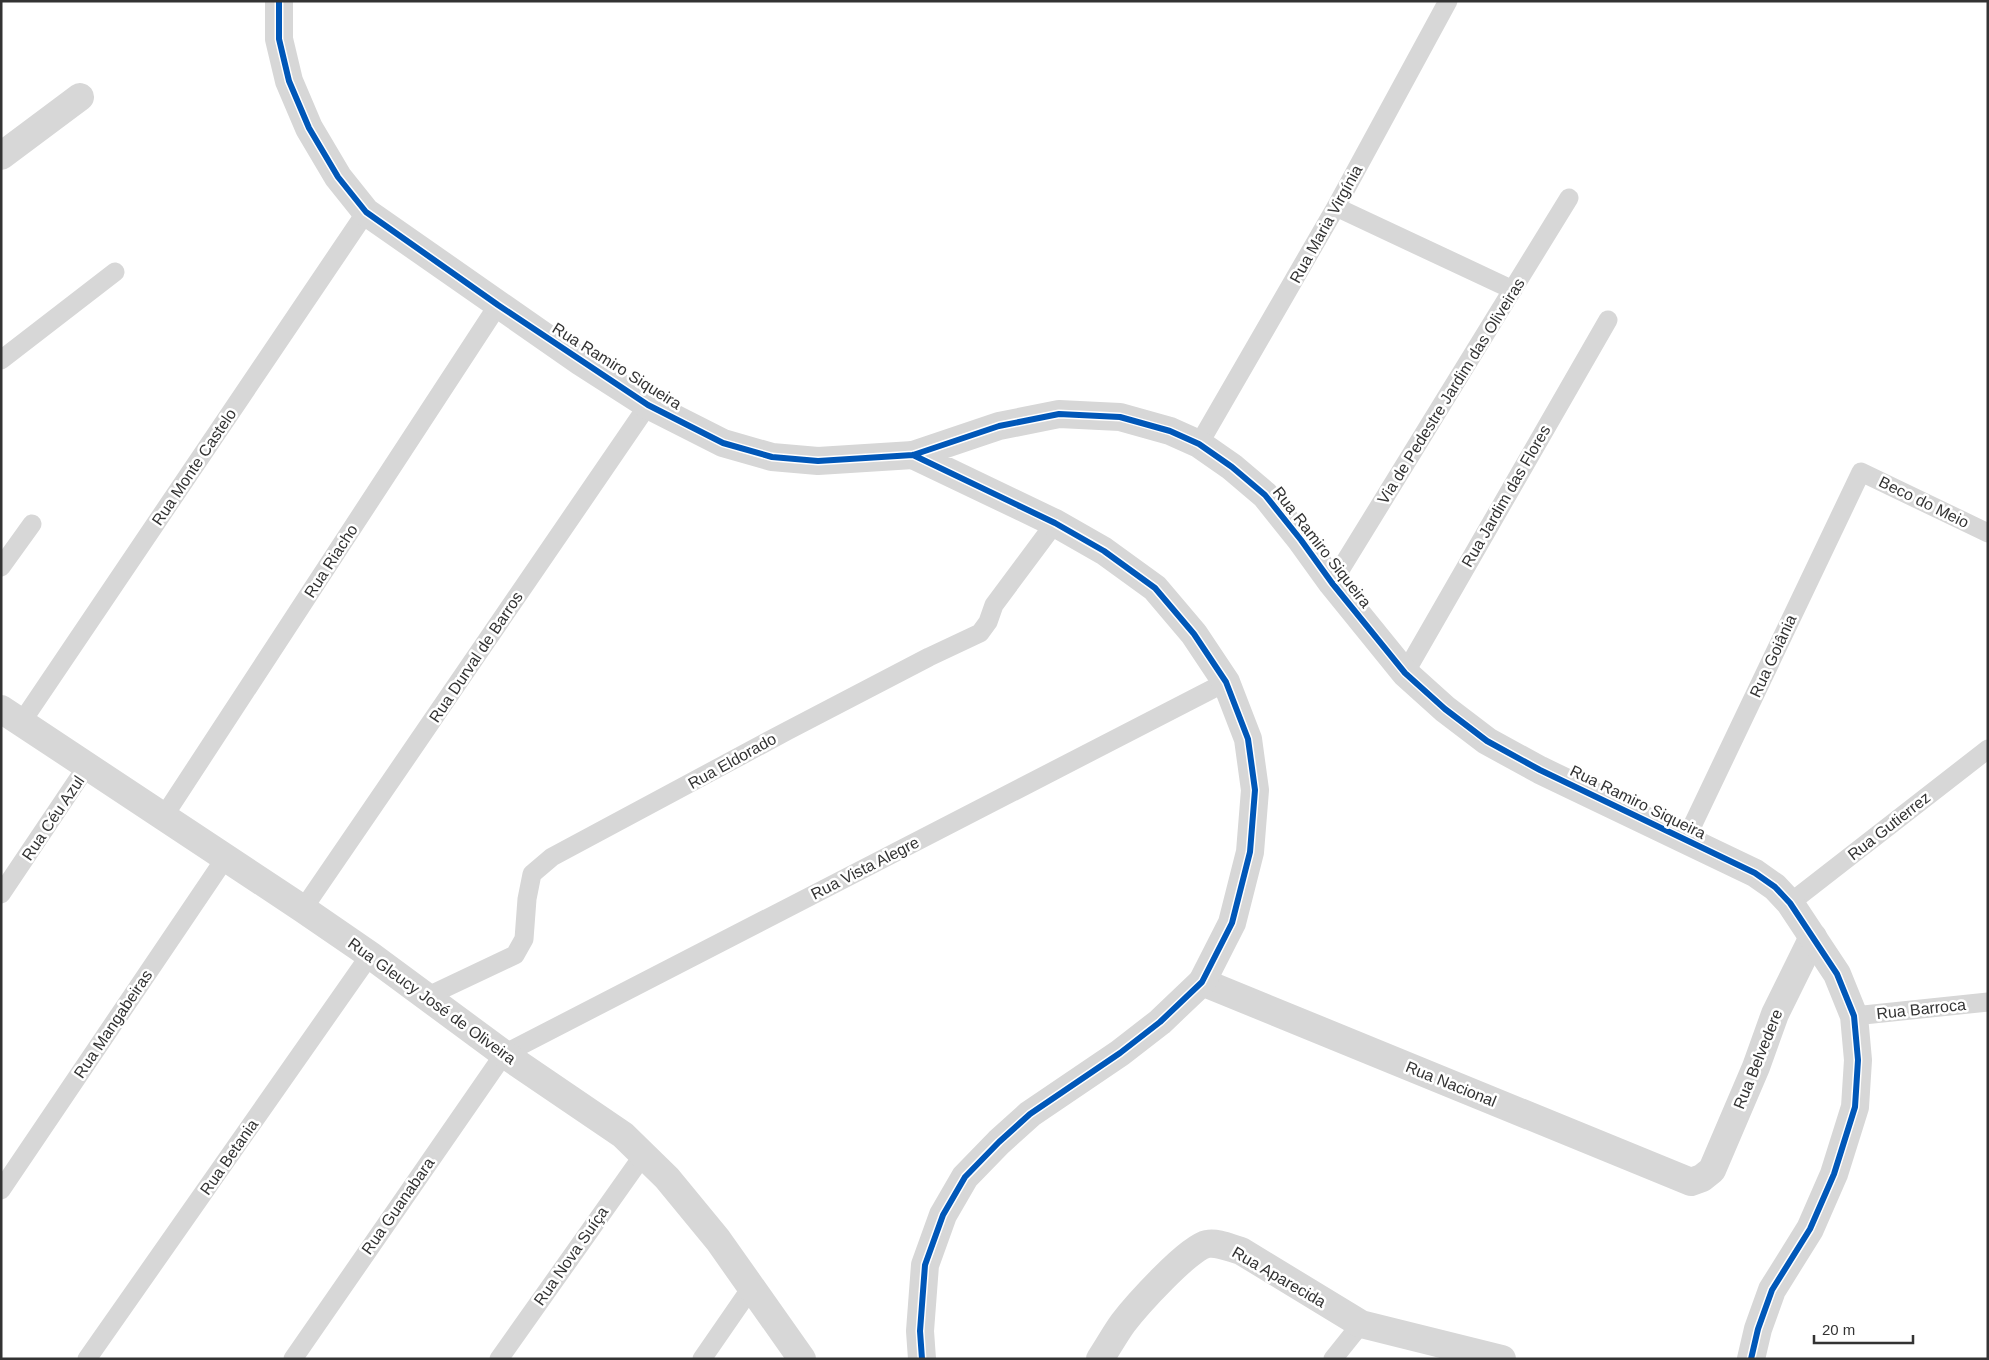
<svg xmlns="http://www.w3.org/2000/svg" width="1989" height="1360" font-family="Helvetica,sans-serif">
<rect width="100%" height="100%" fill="#fff"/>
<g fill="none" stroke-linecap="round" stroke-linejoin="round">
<!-- service -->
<path stroke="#d7d7d7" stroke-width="19" d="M1336,207L1513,290
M1,360L115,272
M1199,444L1336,207L1448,1
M1,567L32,524
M1332,583L1569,198
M1405,673L1608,320
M21,723L366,212
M164,816L498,305
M1685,841L1861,472L1988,533
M1,894L87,766
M1790,903L1988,749
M303,909L648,405
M426,997L515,955L524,939L527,899L532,874L552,857L787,731L929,657L980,633L988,622L994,605L1055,523
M1854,1016L1988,1002
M1,1190L226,857
M87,1359L370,955
M293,1359L504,1054L1226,682
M499,1359L644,1154
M702,1359L751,1288
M1333,1359L1361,1324"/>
<!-- minor -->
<path stroke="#d7d7d7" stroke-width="28" d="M279,1V39L289,81L309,128L338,177L366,212L581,362L648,405L723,443L772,457L818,461L913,455
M1,156L80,97
M1202,982L1691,1182L1702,1178L1712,1170L1756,1067L1775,1014L1813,937
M1100,1359C1108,1347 1115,1334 1123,1323C1136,1306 1188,1248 1207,1244C1218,1242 1230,1248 1241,1251L1361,1324L1502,1359"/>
<!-- tertiary -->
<path stroke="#d7d7d7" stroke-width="28" d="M913,455L999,426L1059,414L1120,417L1170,431L1199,444L1232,467L1265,495L1301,540L1332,583L1405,673L1445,709L1487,741L1540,770L1755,873L1775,887L1790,903L1837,974L1854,1016L1858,1060L1855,1107L1834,1174L1810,1229L1772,1290L1758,1329L1751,1359
M913,455L1055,523L1104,551L1155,588L1194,634L1226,682L1248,739L1255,790L1250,852L1232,923L1202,982L1160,1022L1120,1053L1030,1114L999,1142L965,1177L943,1215L925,1265L920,1331L922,1359
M1,709L303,909L370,955L504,1054L623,1135L667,1178L718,1240L802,1359"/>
<defs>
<path id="cycleway" d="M279,1V39L289,81L309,128L338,177L366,212L498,305L648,405L723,443L772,457L818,461L913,455L999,426L1059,414L1120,417L1170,431L1199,444L1232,467L1265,495L1301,540L1332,583L1405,673L1445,709L1487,741L1540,770L1755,873L1775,887L1790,903L1837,974L1854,1016L1858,1060L1855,1107L1834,1174L1810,1229L1772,1290L1758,1329L1751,1359
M913,455L1055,523L1104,551L1155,588L1194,634L1226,682L1248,739L1255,790L1250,852L1232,923L1202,982L1160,1022L1120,1053L1030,1114L999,1142L965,1177L943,1215L925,1265L920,1331L922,1359"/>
</defs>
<!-- cycleway casing -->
<use href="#cycleway" stroke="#fff" stroke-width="9"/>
<!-- cycleway -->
<use href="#cycleway" stroke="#0057b8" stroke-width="6"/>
</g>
<g text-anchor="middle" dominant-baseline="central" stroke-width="5" stroke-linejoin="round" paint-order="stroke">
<!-- street labels -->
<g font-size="16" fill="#333" stroke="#fff">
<text transform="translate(1326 224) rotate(-61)">Rua Maria Virgínia</text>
<text transform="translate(617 366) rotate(32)">Rua Ramiro Siqueira</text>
<text transform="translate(1451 391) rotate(-58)">Via de Pedestre Jardim das Oliveiras</text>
<text transform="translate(194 467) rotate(-56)">Rua Monte Castelo</text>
<text transform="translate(1506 496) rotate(-60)">Rua Jardim das Flores</text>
<text transform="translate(1924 502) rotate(26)">Beco do Meio</text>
<text transform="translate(1322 547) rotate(52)">Rua Ramiro Siqueira</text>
<text transform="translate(331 561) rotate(-57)">Rua Riacho</text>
<text transform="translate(1773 656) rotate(-65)">Rua Goiânia</text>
<text transform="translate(476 657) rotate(-56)">Rua Durval de Barros</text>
<text transform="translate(732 761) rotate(-29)">Rua Eldorado</text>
<text transform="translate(1638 802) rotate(26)">Rua Ramiro Siqueira</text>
<text transform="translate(53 818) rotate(-56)">Rua Céu Azul</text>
<text transform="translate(1889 826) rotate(-38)">Rua Gutierrez</text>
<text transform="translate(865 868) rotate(-27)">Rua Vista Alegre</text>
<text transform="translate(432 1001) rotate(36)">Rua Gleucy José de Oliveira</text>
<text transform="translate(1921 1009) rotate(-6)">Rua Barroca</text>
<text transform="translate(113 1024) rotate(-56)">Rua Mangabeiras</text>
<text transform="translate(1758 1059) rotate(-68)">Rua Belvedere</text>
<text transform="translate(1451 1084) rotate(22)">Rua Nacional</text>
<text transform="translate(229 1157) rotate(-55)">Rua Betania</text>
<text transform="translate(398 1206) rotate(-55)">Rua Guanabara</text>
<text transform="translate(571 1256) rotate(-55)">Rua Nova Suíça</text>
<text transform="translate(1279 1277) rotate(30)">Rua Aparecida</text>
</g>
</g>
<!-- border -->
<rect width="1989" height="1360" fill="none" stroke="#333333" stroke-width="5"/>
<!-- scale -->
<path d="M1814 1335v8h99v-8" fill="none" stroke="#333333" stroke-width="2.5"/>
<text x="1822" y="1335" font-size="15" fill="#333333" stroke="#ffffff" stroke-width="4" paint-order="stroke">20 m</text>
</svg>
